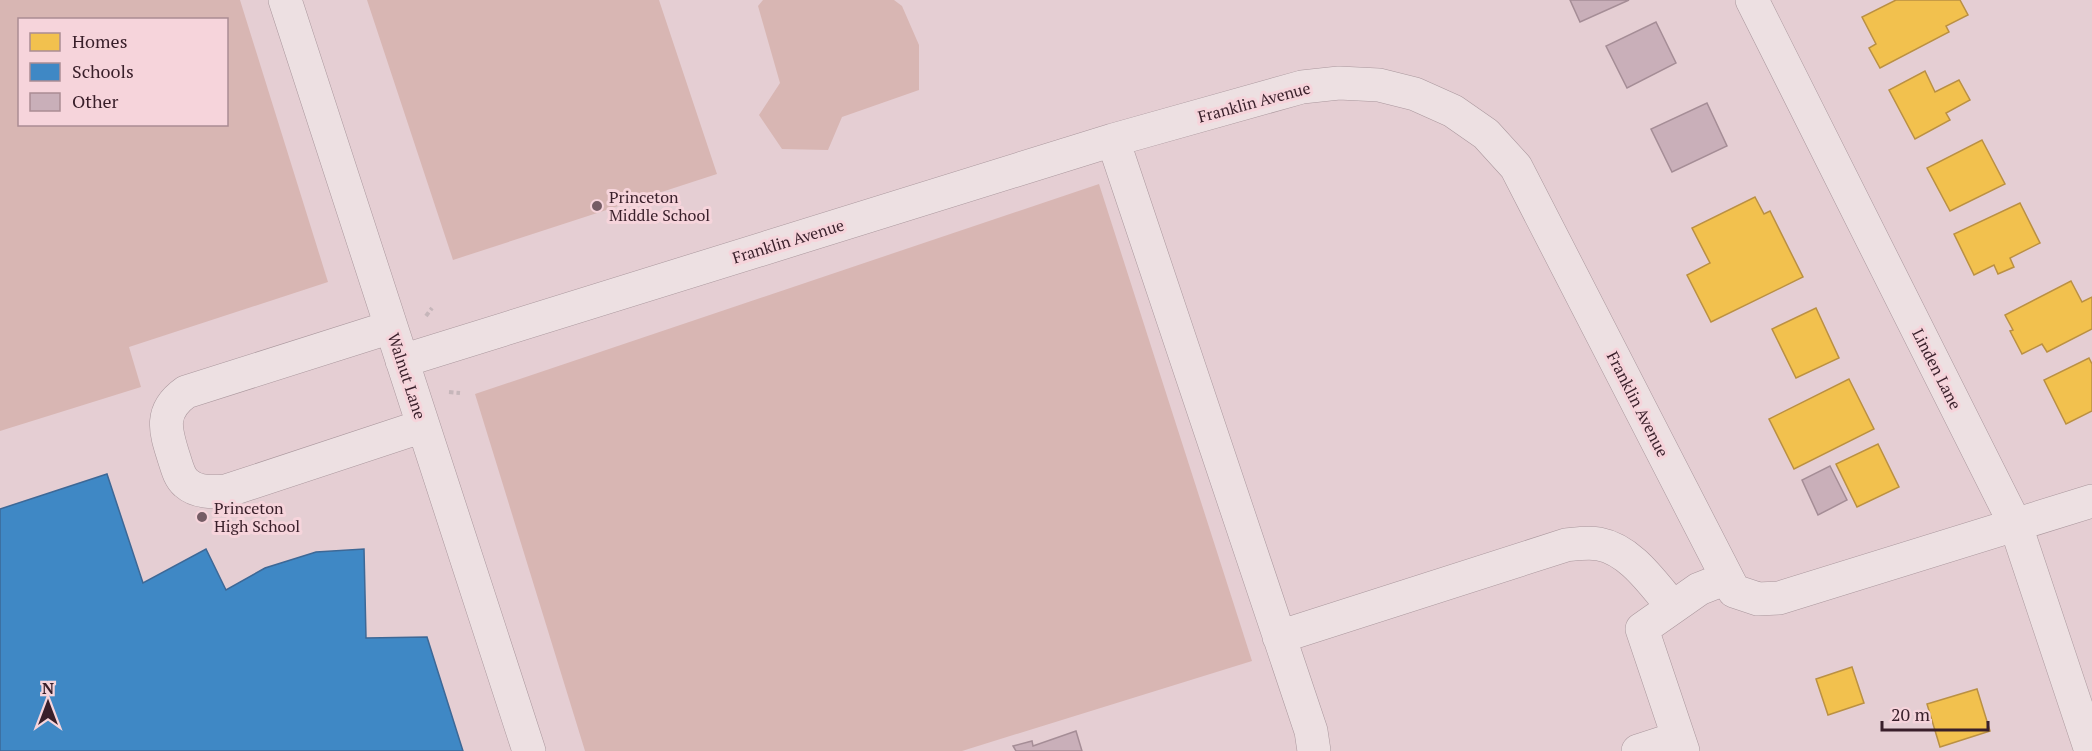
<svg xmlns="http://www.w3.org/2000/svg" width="2092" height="751" font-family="'PT Serif',serif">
<rect width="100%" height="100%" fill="#e5ced3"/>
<!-- green -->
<path fill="#d8b6b3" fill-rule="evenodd" d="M0,0H240L328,282L129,347L141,387L0,431ZM20,20H226V124H20Z
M367,0H659L717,174L453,260Z
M763,0H894L902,6L919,45V90L842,117L828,150L782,149L759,115L780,83L758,6Z
M1099,184L1252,661L962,751H585L475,394Z"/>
<!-- homes -->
<path fill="#f2c14e" stroke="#ba9043" stroke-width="1.5" d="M1896,0H1960L1968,15L1946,26L1949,32L1880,68L1869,48L1876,44L1862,17Z
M1925,71L1935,92L1959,80L1970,100L1946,113L1950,120L1915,139L1889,90Z
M1982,140L2005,184L1950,211L1927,168Z
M1755,197L1764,214L1770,211L1803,277L1711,322L1687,275L1710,263L1692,228Z
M2020,203L2040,243L2010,258L2014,267L1998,274L1994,265L1974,275L1954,234Z
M2071,281L2082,302L2092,297V329L2047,352L2042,344L2022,354L2010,331L2013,330L2005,315Z
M1816,308L1839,358L1796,378L1772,329Z
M2089,358L2092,364V411L2066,424L2044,380Z
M1849,379L1874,429L1794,469L1769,419Z
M1878,444L1899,487L1857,507L1836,464Z
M1852,667L1864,703L1828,715L1816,679Z
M1977,689L1990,731L1940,747L1927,704Z"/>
<!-- schools -->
<path fill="#3f88c5" stroke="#3d6896" stroke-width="1.5" d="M107,474L143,583L206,549L226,590L265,568L316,552L364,549L366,638L427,637L463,751H0V509Z"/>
<!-- building -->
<path fill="#c9afb9" stroke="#a58d96" stroke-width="1.5" d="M1570,0H1629L1580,22Z
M1656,22L1676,63L1627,88L1606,46Z
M1707,103L1727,146L1672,172L1651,129Z
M1830,466L1847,500L1818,515L1802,480Z
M1076,731L1082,751H1016L1013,746L1032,741L1033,746Z"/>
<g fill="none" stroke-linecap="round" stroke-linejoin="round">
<defs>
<path id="minor" d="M285,0L529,751
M1752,0L2016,526L2091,751
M1113,140L1311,731L1314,751
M391,327L186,392C159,411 165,430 174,458C177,467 179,477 186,483C197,493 213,492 226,491L423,426
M402,361L1113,140L1302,87L1339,83L1379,85L1415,94L1453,111L1486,134L1516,167L1734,591L1758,599L1779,598L2092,501
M1279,637L1566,545C1576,544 1588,542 1599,544C1631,550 1653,584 1673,607
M1638,751L1678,738
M1683,751L1642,629L1699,589L1727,578"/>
</defs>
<!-- minor casing -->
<use href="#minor" stroke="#aa979d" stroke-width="34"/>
<!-- path -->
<path stroke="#c6b6ba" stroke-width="4" stroke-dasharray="4.5 3" stroke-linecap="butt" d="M426,316L432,308
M449,392L460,393"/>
<!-- minor -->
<use href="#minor" stroke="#ede0e2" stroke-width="33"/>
</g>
<!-- markers -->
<g fill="#755c65" stroke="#f6d4db" stroke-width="2">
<circle cx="597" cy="206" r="6"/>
<circle cx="202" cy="517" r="6"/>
</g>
<g text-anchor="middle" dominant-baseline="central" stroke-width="6" stroke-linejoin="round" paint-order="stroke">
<!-- street labels -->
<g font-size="16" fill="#391f2a" stroke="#f6d4db">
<text transform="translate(1254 102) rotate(-15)">Franklin Avenue</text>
<text transform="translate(788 241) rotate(-17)">Franklin Avenue</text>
<text transform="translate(1937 369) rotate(63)">Linden Lane</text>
<text transform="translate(407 376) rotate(72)">Walnut Lane</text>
<text transform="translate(1638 404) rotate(63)">Franklin Avenue</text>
</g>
<!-- poi labels -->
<g font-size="16" fill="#391f2a" stroke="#f6d4db" text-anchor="start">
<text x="609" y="197">Princeton<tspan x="609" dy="18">Middle School</tspan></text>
<text x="214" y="508">Princeton<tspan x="214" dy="18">High School</tspan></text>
</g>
</g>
<!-- legend -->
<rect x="18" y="18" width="210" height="108" fill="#f6d4db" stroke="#aa8c94" stroke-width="1.5"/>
<rect x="30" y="33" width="30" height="18" fill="#f2c14e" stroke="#aa8c94" stroke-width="1.5"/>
<text x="72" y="48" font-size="18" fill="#391f2a">Homes</text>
<rect x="30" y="63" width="30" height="18" fill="#3f88c5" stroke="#aa8c94" stroke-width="1.5"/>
<text x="72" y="78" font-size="18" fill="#391f2a">Schools</text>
<rect x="30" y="93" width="30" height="18" fill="#c9afb9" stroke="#aa8c94" stroke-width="1.5"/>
<text x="72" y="108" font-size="18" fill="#391f2a">Other</text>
<!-- north arrow -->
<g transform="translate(48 703)" stroke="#f6d4db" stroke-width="4.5" paint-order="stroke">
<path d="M0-4.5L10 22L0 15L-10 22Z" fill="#391f2a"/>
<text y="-9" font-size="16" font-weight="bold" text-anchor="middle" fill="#391f2a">N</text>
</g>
<!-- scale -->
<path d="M1882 721v9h106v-9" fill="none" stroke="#391f2a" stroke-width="3"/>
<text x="1891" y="721" font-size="18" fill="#391f2a" stroke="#f6d4db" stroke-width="4.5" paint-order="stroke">20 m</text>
</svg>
